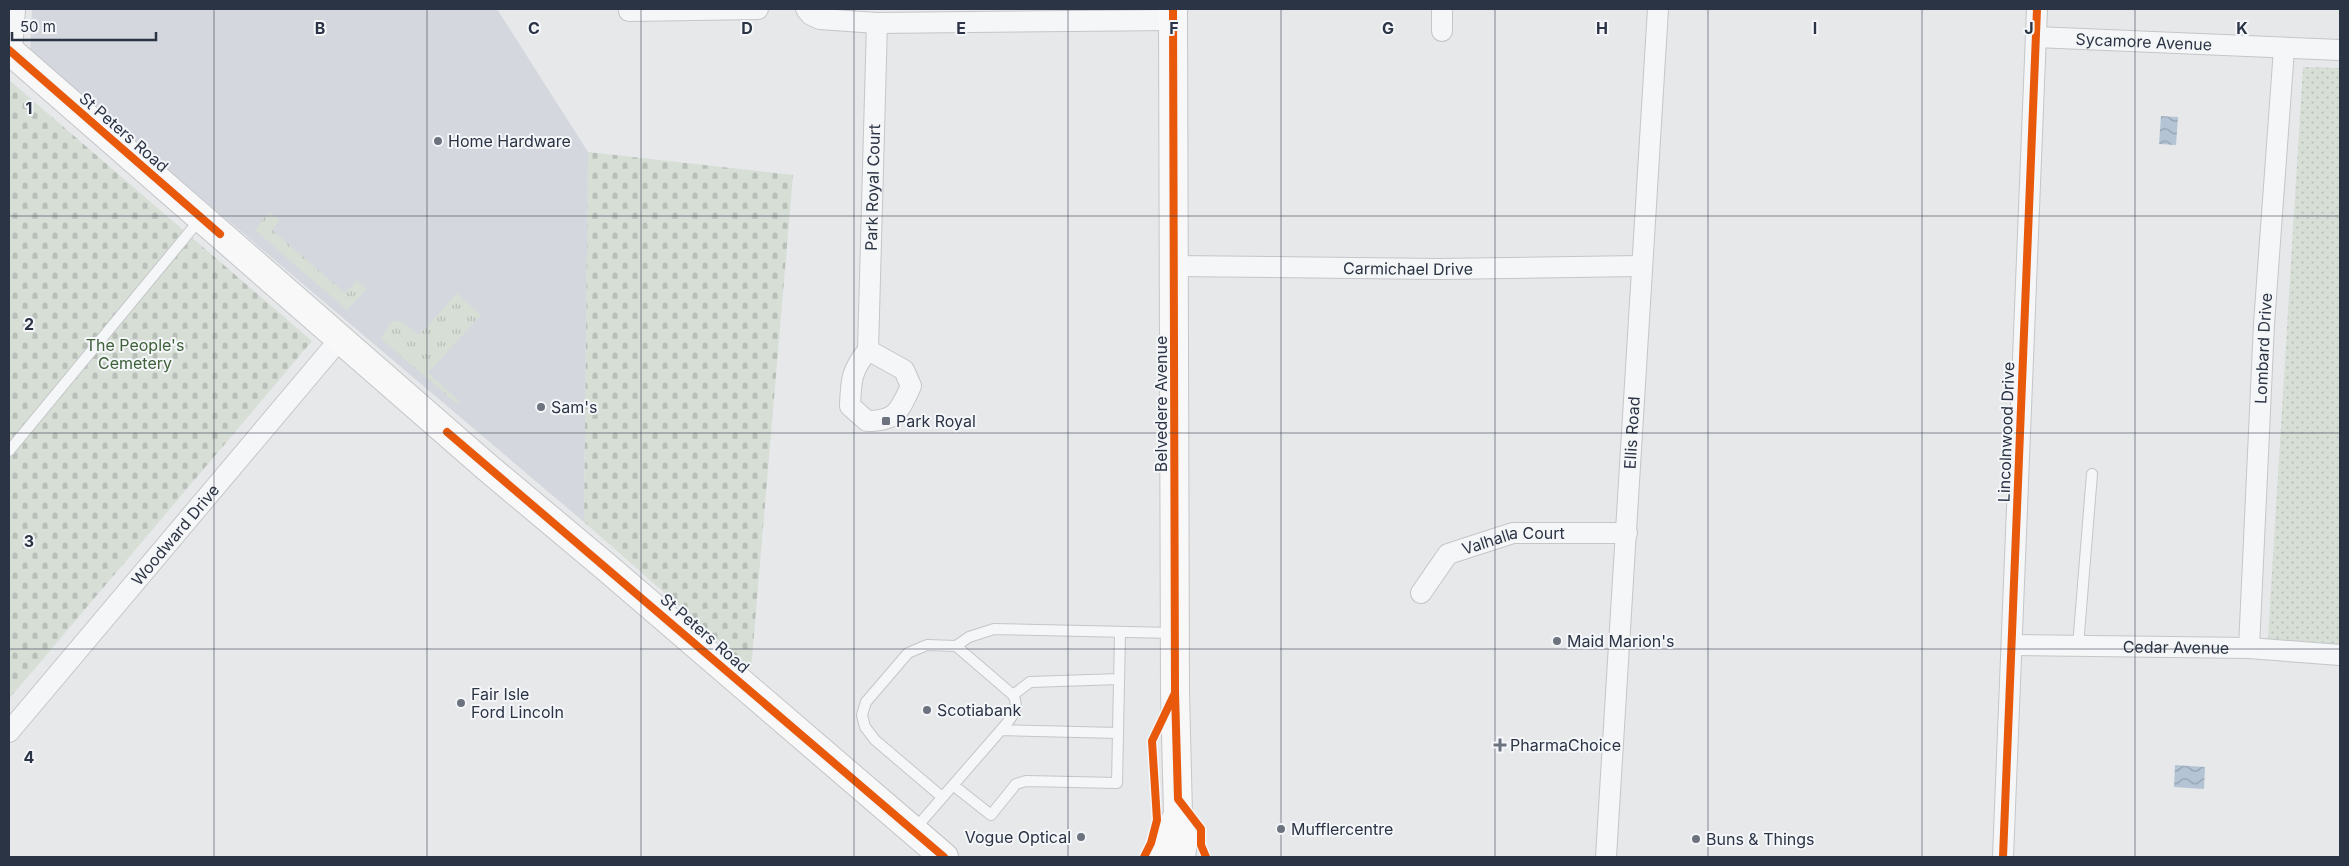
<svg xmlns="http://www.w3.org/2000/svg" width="2349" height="866" font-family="Inter,sans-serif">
<defs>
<pattern id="grass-tufts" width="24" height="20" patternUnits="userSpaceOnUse" patternTransform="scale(1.25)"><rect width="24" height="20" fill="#d6ded6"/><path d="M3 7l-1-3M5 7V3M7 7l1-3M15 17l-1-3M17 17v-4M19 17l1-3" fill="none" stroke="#b8bfb9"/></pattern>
<pattern id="cemetery-stones" width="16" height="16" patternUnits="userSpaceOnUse" patternTransform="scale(1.25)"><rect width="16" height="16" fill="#d6ded6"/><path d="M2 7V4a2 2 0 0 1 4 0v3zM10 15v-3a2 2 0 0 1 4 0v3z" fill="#b8bfb9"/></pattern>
<pattern id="park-dots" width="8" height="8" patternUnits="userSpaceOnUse" patternTransform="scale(1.25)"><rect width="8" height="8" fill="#d6ded6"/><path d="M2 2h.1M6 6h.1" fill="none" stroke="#b8bfb9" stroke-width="1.8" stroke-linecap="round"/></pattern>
<pattern id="water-waves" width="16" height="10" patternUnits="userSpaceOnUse" patternTransform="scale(1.25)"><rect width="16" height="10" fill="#b4c4d5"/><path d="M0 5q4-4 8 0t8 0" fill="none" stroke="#93a0af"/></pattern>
</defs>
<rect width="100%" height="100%" fill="#e6e8ea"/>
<!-- built -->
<path fill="#d4d7dd" d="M32,9H497L588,152L584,522L30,53Z"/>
<!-- grass -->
<path fill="url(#grass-tufts)" d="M268,213H271L280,220L272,230L345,293L357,280L367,289L347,310L256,231L260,222Z
M457,293L481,315L428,373L460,401L457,404L381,339C394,310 400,320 419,335Z"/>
<!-- cemetery -->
<path fill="url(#cemetery-stones)" d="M9,80L312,341L9,699Z
M588,152L793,175L751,669L584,522Z"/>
<!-- park -->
<path fill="url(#park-dots)" d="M2303,67L2340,68V644L2268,639Z"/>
<!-- water -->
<path fill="url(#water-waves)" d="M2161,116L2178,117L2176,145L2159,144Z
M2175,765L2205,767L2204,789L2174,787Z"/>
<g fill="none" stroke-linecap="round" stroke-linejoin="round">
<defs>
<path id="service" d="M9,451L201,218
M956,646L1013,695L1030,682L1119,679
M2078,646L2092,474
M1001,730C1010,719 1021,710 1013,695
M953,785L991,815L1016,784L1026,781L1117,783L1120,633
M942,797L875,740L865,727L862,715L866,702L908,653L927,645L956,646L969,637L994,629L1173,633
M914,830L1001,730L1118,733"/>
<g id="minor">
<path d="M806,9L811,15L820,19L877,23L1173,20"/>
<path d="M1442,9V31"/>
<path d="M629,11L758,9"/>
<path id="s1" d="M2036,37L2340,50"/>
<path d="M12,52L15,9"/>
<path id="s2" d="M1174,266L1439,269L1640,266"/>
<path id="s3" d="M868,350L904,370L911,386C899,411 897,421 867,421L850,406C851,380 851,371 868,350L877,23"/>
<path id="s4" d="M1421,593L1448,554L1513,533H1627"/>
<path id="s5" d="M2012,645L2249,648L2340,655"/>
<path id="s6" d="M2249,648L2264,324L2284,49"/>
<path id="s7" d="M9,732L340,339"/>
<path id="s8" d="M1606,857C1624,574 1639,291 1658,9"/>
<path d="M2003,857L2037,9"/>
</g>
<path id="secondary" d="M1173,9L1175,692L1178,815L1183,839L1181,857
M1157,857L1178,815"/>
<path id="primary" d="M9,50L488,468L605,566L944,857"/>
</defs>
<!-- service casing -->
<use href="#service" stroke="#c4c6c8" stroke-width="12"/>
<!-- minor casing -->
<use href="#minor" stroke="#c4c6c8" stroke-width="22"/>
<!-- secondary casing -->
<use href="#secondary" stroke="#c4c6c8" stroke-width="30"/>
<!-- primary casing -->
<use href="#primary" stroke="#c2c5c8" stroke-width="30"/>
<!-- service -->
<use href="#service" stroke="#f5f6f7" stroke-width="10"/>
<!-- minor -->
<use href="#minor" stroke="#f5f6f7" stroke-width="20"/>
<!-- secondary -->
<use href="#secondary" stroke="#f8f8f8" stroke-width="28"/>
<!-- primary -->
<use href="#primary" stroke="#f8f8f8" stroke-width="28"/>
<defs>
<path id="cycleway" d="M1173,9L1175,692L1178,799L1201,829V845L1206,857
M9,50L220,234
M447,432L944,857
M1144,857L1151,843L1157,820L1152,741L1174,695
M2003,857L2037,9"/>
</defs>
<!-- cycleway casing -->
<use href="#cycleway" stroke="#f4f6f9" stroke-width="11"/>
<!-- cycleway -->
<use href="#cycleway" stroke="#e8590c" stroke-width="8"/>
</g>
<!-- grid -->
<path fill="none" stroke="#2b3445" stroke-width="1" stroke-opacity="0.55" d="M214,9V857M427,9V857M641,9V857M854,9V857M1068,9V857M1281,9V857M1495,9V857M1708,9V857M1922,9V857M2135,9V857M9,216H2340M9,433H2340M9,649H2340"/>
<!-- markers -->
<g fill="#6c737f" stroke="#f4f6f9" stroke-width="2">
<circle cx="438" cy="141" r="5"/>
<circle cx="541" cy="407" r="5"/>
<rect x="881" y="416" width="10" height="10" rx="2.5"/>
<circle cx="1557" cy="641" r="5"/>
<circle cx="461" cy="703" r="5"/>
<circle cx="927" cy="710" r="5"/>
<path d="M1497.5 737.5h5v5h5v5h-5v5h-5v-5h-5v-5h5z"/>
<circle cx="1281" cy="829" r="5"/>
<circle cx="1081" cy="837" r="5"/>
<circle cx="1696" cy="839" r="5"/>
</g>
<g text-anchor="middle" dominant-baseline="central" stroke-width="4" stroke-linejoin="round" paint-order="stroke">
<!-- street labels -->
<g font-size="16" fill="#2b3445" stroke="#f4f6f9">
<text stroke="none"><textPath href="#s1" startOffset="108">Sycamore Avenue</textPath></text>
<text transform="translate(124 132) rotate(41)">St Peters Road</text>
<text stroke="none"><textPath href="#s3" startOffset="366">Park Royal Court</textPath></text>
<text stroke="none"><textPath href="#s2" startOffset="234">Carmichael Drive</textPath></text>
<text stroke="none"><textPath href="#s6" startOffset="300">Lombard Drive</textPath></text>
<text transform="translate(1161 404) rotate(-90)">Belvedere Avenue</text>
<text transform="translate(2006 432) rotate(-88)">Lincolnwood Drive</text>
<text stroke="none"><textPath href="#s8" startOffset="425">Ellis Road</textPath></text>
<text stroke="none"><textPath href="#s7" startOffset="258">Woodward Drive</textPath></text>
<text stroke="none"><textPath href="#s4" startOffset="115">Valhalla Court</textPath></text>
<text transform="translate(705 633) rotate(41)">St Peters Road</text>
<text stroke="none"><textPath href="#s5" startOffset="164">Cedar Avenue</textPath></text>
</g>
<!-- poi labels -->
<g font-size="16" fill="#2b3445" stroke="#f4f6f9" text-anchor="start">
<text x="448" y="141">Home Hardware</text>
<text x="551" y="407">Sam's</text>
<text x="896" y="421">Park Royal</text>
<text x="1567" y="641">Maid Marion's</text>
<text x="471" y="694">Fair Isle<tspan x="471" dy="18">Ford Lincoln</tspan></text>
<text x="937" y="710">Scotiabank</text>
<text x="1510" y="745">PharmaChoice</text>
<text x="1291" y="829">Mufflercentre</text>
<text x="1071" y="837" text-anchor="end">Vogue Optical</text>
<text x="1706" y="839">Buns &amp; Things</text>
</g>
<!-- park labels -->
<g font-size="16" fill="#3f6138" stroke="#f4f6f9">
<text x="135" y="345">The People's<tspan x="135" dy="18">Cemetery</tspan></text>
</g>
</g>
<g font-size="16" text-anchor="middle" font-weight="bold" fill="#2b3445" stroke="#f4f6f9" stroke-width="4" stroke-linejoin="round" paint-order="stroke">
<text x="320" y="34">B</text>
<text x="534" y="34">C</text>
<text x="747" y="34">D</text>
<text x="961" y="34">E</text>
<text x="1174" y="34">F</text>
<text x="1388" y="34">G</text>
<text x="1602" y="34">H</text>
<text x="1815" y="34">I</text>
<text x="2029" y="34">J</text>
<text x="2242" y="34">K</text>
<text x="29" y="114">1</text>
<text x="29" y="330">2</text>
<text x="29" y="547">3</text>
<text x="29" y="763">4</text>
</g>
<!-- border -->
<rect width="2349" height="866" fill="none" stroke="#2b3445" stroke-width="20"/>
<!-- scale -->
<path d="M12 32v8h144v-8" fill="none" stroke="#2b3445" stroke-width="2.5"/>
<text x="20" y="32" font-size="15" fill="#2b3445" stroke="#f4f6f9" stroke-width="4" paint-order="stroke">50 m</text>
</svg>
